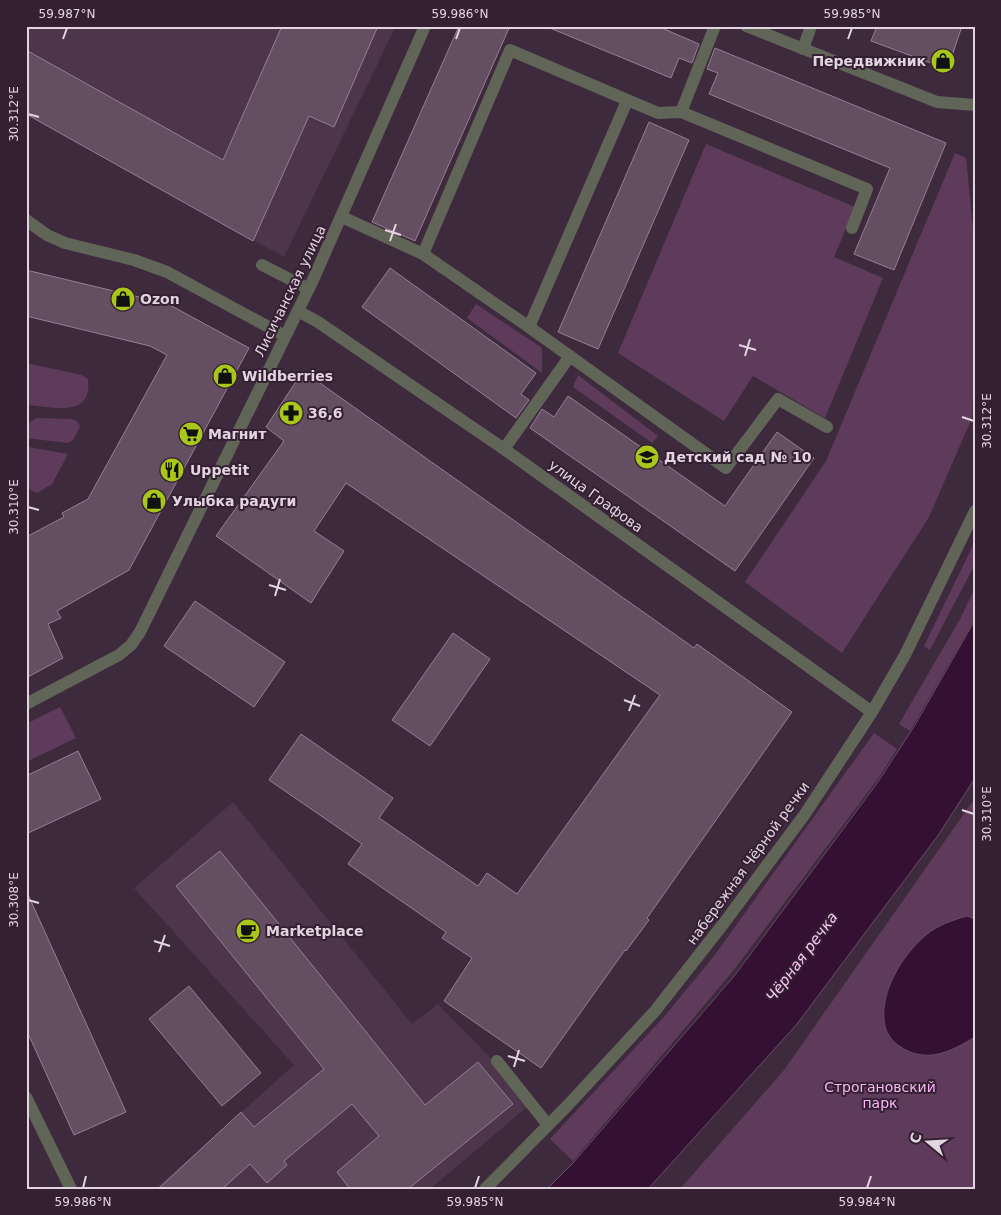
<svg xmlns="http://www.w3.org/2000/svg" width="1001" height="1215" font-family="'DejaVu Sans',sans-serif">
<rect width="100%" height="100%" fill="#3e2a3d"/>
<!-- built -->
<path fill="#4d354b" d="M26,26H396L284,257L26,114Z
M233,802L412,1024L438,1004L533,1102L430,1189H155L294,1065L134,888Z"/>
<!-- green -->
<path fill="#5e3b5b" d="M706,144L855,207L834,257L883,278L825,418L753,376L724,421L618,353Z
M955,153L966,158L975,249V359L972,418L929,517L842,653L745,582L826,461Z
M476,304L542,348V373L467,318Z
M26,363L82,375L88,379C93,420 51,406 26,405Z
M578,375L658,436L652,443L573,387Z
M36,418L72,419L78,422L80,427L73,440L68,443L26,438V425Z
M28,447L68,454L52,484L37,493L26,488Z
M975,541V564L930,650L924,646Z
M975,588V618L972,624L910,731L899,724L960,619Z
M60,707L76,738L26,762V724Z
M874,733L897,749L880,776L733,971L573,1161L550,1139L663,1018L714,956Z
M975,798V1189H680L784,1070Z"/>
<!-- water -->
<path fill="#341032" stroke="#684b66" d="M975,620V778L939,834L797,1024L648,1189H547L573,1163L735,975L878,782L915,725Z
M967,916L975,919V1037C952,1051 929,1063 904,1049C895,1044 887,1036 885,1026C878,994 902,955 926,935C938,925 953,920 967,916Z"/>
<!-- building -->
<path fill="#644e62" stroke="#967e94" d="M282,26H378L334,127L309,116L253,241L26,114V50L223,160Z
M459,26H510L415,241L372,222Z
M545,26H657L699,44L692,63L679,58L671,78Z
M877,26H962L950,62L939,66L871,41Z
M715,48L946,143L894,270L854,254L890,168L709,94L718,73L707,69Z
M649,122L689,140L598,349L558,332Z
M390,268L536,373L521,394L529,400L516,418L362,307Z
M26,270L168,304L249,348L129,570L57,611L61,618L48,624L63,658L26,678V537L64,517L62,513L88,499L167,355L150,346L26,316Z
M303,371L694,648L697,644L792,712L647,918L649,920L626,951L625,950L541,1068L444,1001L472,958L442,938L446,932L348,864L362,844L269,780L301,734L393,798L379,818L478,886L487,873L517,894L660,695L346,483L314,531L344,551L311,603L216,536L284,441L266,427Z
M568,396L725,506L777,432L814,458L735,571L530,428L542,409L554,417Z
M195,601L285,662L254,707L164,646Z
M453,633L490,659L430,746L392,720Z
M78,751L101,799L26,834V776Z
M220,851L425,1105L478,1062L513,1104L408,1189H350L337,1172L379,1136L352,1104L284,1161L287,1165L267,1183L250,1164L222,1189H158L241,1112L254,1127L324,1069L176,886Z
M26,890L126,1112L74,1135L26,1029Z
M189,986L261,1073L222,1106L149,1019Z"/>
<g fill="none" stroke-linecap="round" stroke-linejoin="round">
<!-- minor -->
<path stroke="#616558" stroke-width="12" d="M746,26L937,102L975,105
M803,49L811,26
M681,112L867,189L852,228
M342,217L423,254L510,50L658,113L681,112L715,26
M26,220L47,235L65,243L134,260L167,272L285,336
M423,254L529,327L627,101
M262,265L309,289
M298,311L318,322L504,449L872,712
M529,327L726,468L778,399L827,427
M504,449L570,356
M26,704L119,655L131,645L140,632L313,280L425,26
M497,1061L548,1125
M26,1097L71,1189
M485,1189L568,1105L655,1011L724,923L805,814L872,712L905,655L975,511"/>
</g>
<!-- ticks -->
<path fill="none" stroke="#e2d5e0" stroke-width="2" d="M63,39L67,28M456,39L460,28M848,39L852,28M28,114L39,117M385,230L401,235M390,241L396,224M739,345L756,350M745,356L750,339M962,417L974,421M28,507L39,510M269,585L286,590M275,596L280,579M624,700L640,706M629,711L635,695M962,810L974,814M28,900L39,903M154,941L170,946M159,952L165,935M508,1056L525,1061M514,1067L519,1050M83,1188L86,1176M475,1188L479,1176M867,1188L871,1176"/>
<!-- icons -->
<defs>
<symbol id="shop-disc" viewBox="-11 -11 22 22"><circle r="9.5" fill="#a9c71b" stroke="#342032"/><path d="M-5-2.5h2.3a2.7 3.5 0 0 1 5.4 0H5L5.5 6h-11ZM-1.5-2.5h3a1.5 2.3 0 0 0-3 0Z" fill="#111"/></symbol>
<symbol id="pharmacy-disc" viewBox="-11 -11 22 22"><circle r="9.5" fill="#a9c71b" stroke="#342032"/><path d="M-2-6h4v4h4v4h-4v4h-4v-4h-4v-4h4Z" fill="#111"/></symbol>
<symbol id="supermarket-disc" viewBox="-11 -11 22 22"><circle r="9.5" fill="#a9c71b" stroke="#342032"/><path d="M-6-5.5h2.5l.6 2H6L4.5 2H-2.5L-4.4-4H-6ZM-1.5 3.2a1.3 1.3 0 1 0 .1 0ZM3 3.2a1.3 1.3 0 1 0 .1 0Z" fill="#111"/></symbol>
<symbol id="school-disc" viewBox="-11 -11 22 22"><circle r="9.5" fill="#a9c71b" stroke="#342032"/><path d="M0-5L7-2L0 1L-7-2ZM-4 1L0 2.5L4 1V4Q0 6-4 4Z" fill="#111"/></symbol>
<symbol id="restaurant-disc" viewBox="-11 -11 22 22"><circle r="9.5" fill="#a9c71b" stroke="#342032"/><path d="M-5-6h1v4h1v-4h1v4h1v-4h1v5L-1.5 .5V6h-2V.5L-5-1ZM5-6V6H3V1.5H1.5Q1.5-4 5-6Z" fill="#111"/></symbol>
<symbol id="cafe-disc" viewBox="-11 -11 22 22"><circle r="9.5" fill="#a9c71b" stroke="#342032"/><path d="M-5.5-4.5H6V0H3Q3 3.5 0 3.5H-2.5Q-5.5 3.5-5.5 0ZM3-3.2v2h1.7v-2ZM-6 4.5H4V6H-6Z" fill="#111"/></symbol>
</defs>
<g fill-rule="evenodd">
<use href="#shop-disc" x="929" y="47" width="28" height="28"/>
<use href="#shop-disc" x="109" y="285" width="28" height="28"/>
<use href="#shop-disc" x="211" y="362" width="28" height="28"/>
<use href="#pharmacy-disc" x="277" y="399" width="28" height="28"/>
<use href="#supermarket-disc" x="177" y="420" width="28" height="28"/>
<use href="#school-disc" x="633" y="443" width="28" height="28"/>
<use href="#restaurant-disc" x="158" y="456" width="28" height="28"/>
<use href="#shop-disc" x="140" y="487" width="28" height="28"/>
<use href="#cafe-disc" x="234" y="917" width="28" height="28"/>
</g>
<g text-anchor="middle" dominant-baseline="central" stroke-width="4" stroke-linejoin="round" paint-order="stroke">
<!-- poi labels -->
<g font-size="14" font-weight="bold" fill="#e2d5e0" stroke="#342032" text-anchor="start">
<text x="926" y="61" text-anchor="end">Передвижник</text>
<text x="140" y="299">Ozon</text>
<text x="242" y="376">Wildberries</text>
<text x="308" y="413">36,6</text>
<text x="208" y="434">Магнит</text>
<text x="664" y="457">Детский сад № 10</text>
<text x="190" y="470">Uppetit</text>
<text x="172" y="501">Улыбка радуги</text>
<text x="266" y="931">Marketplace</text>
</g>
<!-- street labels -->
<g font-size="14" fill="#e2d5e0" stroke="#342032">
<text transform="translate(290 291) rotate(-64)">Лисичанская улица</text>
<text transform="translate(596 496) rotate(36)">улица Графова</text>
<text transform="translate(748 863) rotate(-54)">набережная Чёрной речки</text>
</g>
<!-- park labels -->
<g font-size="14" fill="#f7b6f2" stroke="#342032">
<text x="880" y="1087">Строгановский<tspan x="880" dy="16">парк</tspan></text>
</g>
<!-- water labels -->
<g font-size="15" font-style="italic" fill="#fac6f6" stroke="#342032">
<text transform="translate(802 957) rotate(-53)">Чёрная речка</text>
</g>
</g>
<!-- border -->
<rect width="1001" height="1215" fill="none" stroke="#342032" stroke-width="55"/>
<!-- north arrow -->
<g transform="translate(928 1142) rotate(288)" stroke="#342032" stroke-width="4" paint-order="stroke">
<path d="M0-4L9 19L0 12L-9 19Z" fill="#e2d5e0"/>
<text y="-8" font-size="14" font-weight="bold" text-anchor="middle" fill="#e2d5e0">С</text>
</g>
<rect x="28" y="28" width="946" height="1160" fill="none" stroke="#e2d5e0" stroke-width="2"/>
<g font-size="12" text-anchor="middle" fill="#e2d5e0">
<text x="67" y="18">59.987°N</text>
<text x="460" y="18">59.986°N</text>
<text x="852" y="18">59.985°N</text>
<text transform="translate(14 114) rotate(-90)" y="4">30.312°E</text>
<text transform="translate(987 421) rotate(-90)" y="4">30.312°E</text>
<text transform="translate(14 507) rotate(-90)" y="4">30.310°E</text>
<text transform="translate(987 814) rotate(-90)" y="4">30.310°E</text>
<text transform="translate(14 900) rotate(-90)" y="4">30.308°E</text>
<text x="83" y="1206">59.986°N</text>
<text x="475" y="1206">59.985°N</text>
<text x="867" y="1206">59.984°N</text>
</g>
</svg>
